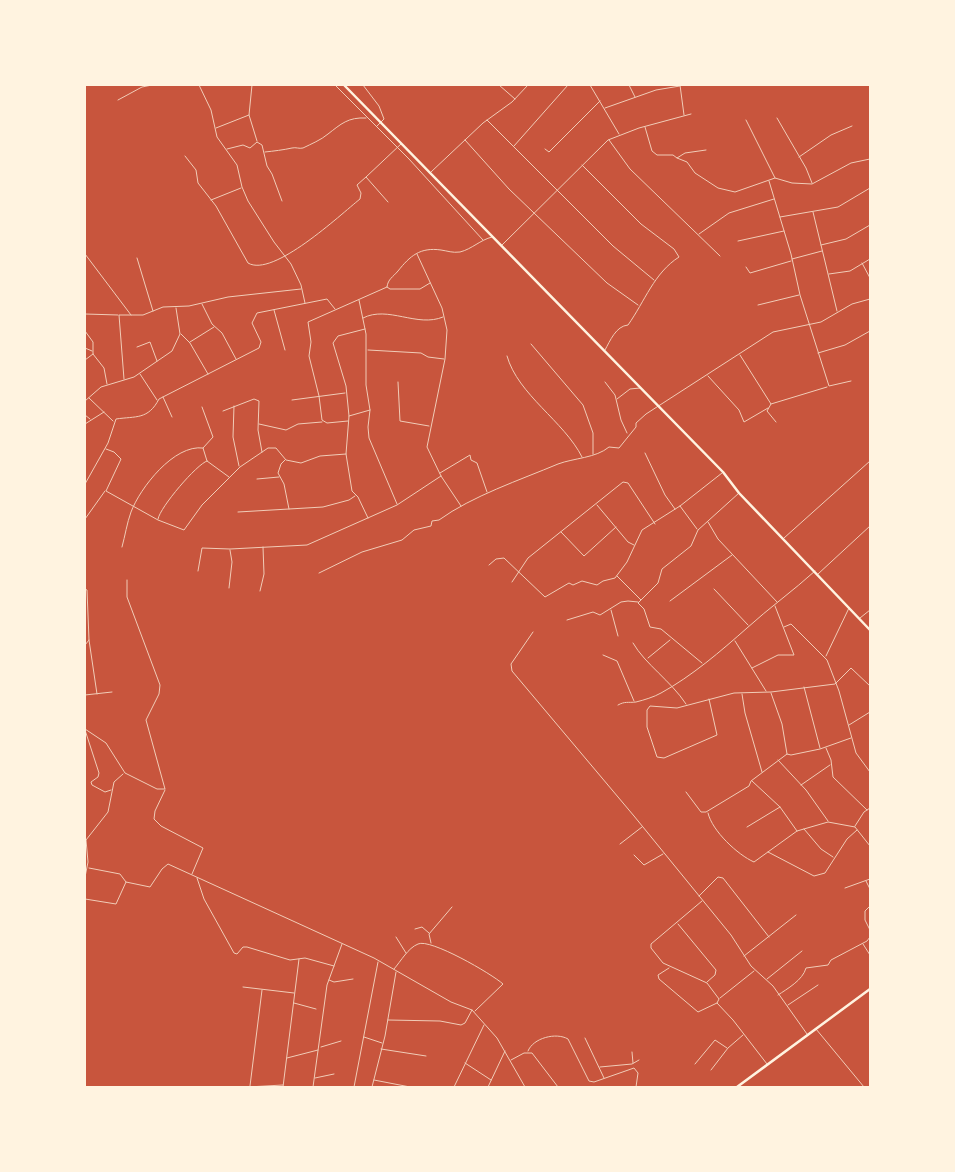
<svg xmlns="http://www.w3.org/2000/svg" width="955" height="1172" font-family="Lato,sans-serif">
<rect width="100%" height="100%" fill="#c8553d"/>
<g fill="none" stroke-linecap="round" stroke-linejoin="round">
<!-- minor -->
<path stroke="#f1ccb7" stroke-width="1" d="M199,85L211,110L217,137L237,165L242,187L248,201L274,242L291,264L301,285L305,303
M252,85L249,115L257,141
M335,85L409,159L483,240
M363,85L379,106L384,119L377,126
M499,85L515,99
M590,85L619,134
M629,85L635,97
M680,85L684,115
M118,100L142,87L152,85
M605,108L656,90L680,86
M777,118L806,168L812,183
M487,120L613,246L654,280
M746,120L775,178
M645,127L652,151L657,155H673L677,158L685,153L706,150
M216,128L249,115
M465,140L509,189L607,283L638,305
M609,140L630,169L720,256
M514,146L568,85
M227,149L243,145L250,148L257,142L262,145L267,166L272,174L282,201
M545,149L549,152L600,101
M265,152C274,151 283,150 292,148C296,147 299,149 303,148C311,144 321,140 328,134C341,124 348,117 366,118
M185,156L196,170L198,183L216,206L248,263C273,278 340,215 360,199L361,193L357,185L366,177
M799,157L831,135L852,126
M677,158L687,162L695,173L718,188L735,192L775,178L792,183L812,184L851,163L870,159
M582,165L641,224L674,249L679,257C654,273 645,301 628,325C616,326 610,341 605,350
M431,172L483,123L512,102L528,85
M769,181L791,254L800,295L829,386L851,381
M211,200L241,188
M388,202L366,177L401,144
M813,212L837,311
M780,217L838,207L870,188
M699,234L729,213L774,199
M738,241L784,231
M502,245L608,140L639,128L691,114
M821,245L846,239L870,225
M85,254L131,315
M417,254L442,308L447,330L445,359L427,447L441,476L461,506
M137,258L153,311
M792,259L822,251
M862,263L870,278
M746,267L750,273L791,261
M829,274L850,271L870,259
M387,287L390,289H420L430,283
M359,300L366,334V385L370,410L368,427L369,438L397,504
M202,304L212,324L222,333L236,359
M758,305L799,295
M274,310L285,350
M85,314L118,315
M363,318C388,305 417,328 443,317
M365,329L338,336L333,343L346,386L349,416L346,454L352,491L358,497L368,518
M85,331L93,342V354L104,368L107,384
M181,334L190,343L208,374
M190,342L214,327
M531,344L583,405L593,433V454
M137,347L150,342L157,361
M85,348L92,351
M368,350L421,353L428,357L444,359
M818,353L845,345L870,331
M740,355L771,404L767,411L776,422
M507,356C518,395 564,421 582,457
M85,360L93,354
M140,374L157,400
M708,376L739,410L744,422L768,408
M124,379L119,315H143L163,307L189,306L228,297L301,289
M398,382L400,421L429,426
M605,382L615,395L621,420L627,433
M163,397L172,417
M89,398L113,421
M617,399L630,389L640,388
M292,400L345,393
M85,401L101,387L134,377L172,351L180,334L176,308
M771,404L827,387
M234,406L233,437L239,466
M202,407L213,437L203,448L207,461L229,477
M223,411L254,399L259,401L258,430L262,452
M85,415L90,419
M349,416L370,410
M348,421L327,423L322,420L319,396L309,356L311,342L308,322L387,287C388,279 393,277 398,271C410,256 420,247 441,250C448,251 452,253 460,252C472,249 480,240 492,237
M85,424L104,412
M259,424L286,430L298,424L322,422
M106,449L114,452L121,459L106,491L158,520L184,530L202,505L240,467L268,448H276L286,460L301,463L320,456L346,454
M645,453L665,495L675,509
M285,460L281,464L278,473L284,484L289,509
M440,473L470,455L471,460L477,463L487,492
M257,479L279,477
M85,484L108,443L116,419C136,416 148,420 159,399L259,348L261,342L252,323L257,313L327,299L335,309
M597,505L628,542L634,545
M680,506L697,529
M238,512L323,507L349,500L355,496
M85,519L105,491
M158,519C160,507 197,464 207,461
M708,522L718,539L777,602
M561,532L584,556L616,527
M784,538L870,461
M122,547C125,536 127,523 131,512C140,488 174,444 203,448
M489,565L496,559L504,558L545,597L569,583L573,585L582,581L597,585L603,581L615,578L627,562L642,530L680,506L722,473
M198,571L202,548L230,549L307,545L397,505L441,476
M319,573L362,552L402,540L414,530L431,526L432,521L439,520C472,496 520,480 558,464C574,458 596,458 609,447L619,448L636,427V423L646,414L773,332L821,322L852,304L870,299
M818,574L870,526
M617,576L641,600L638,603L644,609L650,627L661,629L702,663
M512,582L528,558L623,482L628,483L655,524
M229,588L232,562L230,550
M85,589L87,590L89,640L85,645
M714,589L748,625
M260,591L264,574L263,547
M641,600L658,583L662,569L691,546L698,530L739,493
M670,601L732,555
M611,610L618,636
M860,618L870,610
M567,620L593,612L600,615L621,602L628,601L638,602
M784,627L791,624L827,660L839,691L856,753L870,772
M533,632L511,664L512,671L634,816L731,935L751,966L773,986L807,1034
M89,640L97,694
M735,641L766,691
M633,643C645,664 671,681 686,704
M603,655L617,661L634,701
M826,656L849,608
M648,658L670,640
M752,668L778,655H794L775,606
M804,687L820,748
M771,693L782,724L787,754
M742,694L745,713L762,772
M85,695L112,692
M709,699L717,735L664,758L657,757L647,727V710L650,706L677,708L734,693L771,692L835,684L851,668L870,686
M618,705C625,701 628,703 636,702C644,700 654,697 661,693C692,676 721,651 747,628C769,608 793,591 815,571
M849,725L870,712
M85,729L106,743L125,773L157,789H165L146,720L159,694L160,685L127,597V580
M85,730L99,773L98,777L91,782L92,785L105,792L111,790
M826,748L831,760L833,777L867,810
M778,760L806,790L828,821
M752,781L780,807L797,831
M801,785L830,765
M165,790L155,811L154,819L161,826L203,848L192,874
M686,792L701,812H706L749,786L751,781L787,754L791,755L820,749L851,738
M708,813C712,831 738,855 754,862L797,831L828,822L855,827
M855,826L864,812L870,808
M747,827L780,807
M855,827L870,846
M804,829L821,849L833,857
M620,844L642,827
M768,852L814,876L825,873L847,839L857,830
M634,855L644,865L663,854
M89,868L120,874L126,882
M85,877L88,862L86,840L108,812L114,782L123,774
M197,878L204,899L234,953L237,954L243,947H247L290,960L305,958L334,966
M866,881L870,889
M845,888L870,879
M699,896L718,877L723,878L769,937
M85,899L116,904L126,882L150,887L162,869L168,864L374,958L451,1002L472,1010L497,1038L525,1087
M702,901L651,944V948L663,963L707,983L719,999L717,1003L733,1020L767,1064
M870,906L865,911V920L870,930
M678,924L716,970L715,975L707,982
M415,929L422,927L429,933
M396,937L406,953
M431,943L429,934L452,907
M863,944L870,955
M744,956L796,915
M669,968L658,975L659,979L698,1012L717,1003
M394,969C401,961 408,948 418,944C430,938 492,974 503,984L475,1011
M767,979L802,951
M329,980L334,982L353,979
M243,987L294,993
M778,995C787,989 803,980 806,968L828,965L831,960L867,941L870,937
M720,998L754,971
M294,1003L316,1009
M788,1005L818,985
M388,1020L440,1021L461,1025L465,1023L472,1010
M816,1029L864,1087
M364,1037L382,1043
M585,1038L604,1078
M321,1047L341,1041
M381,1049L426,1056
M528,1051C533,1038 556,1032 568,1039L589,1081L594,1082L634,1068L638,1073L636,1087
M632,1052L633,1063
M287,1058L318,1050
M511,1060L524,1053H532L558,1087
M465,1063L491,1080
M695,1064L715,1040L727,1048
M600,1067L632,1064L639,1060
M711,1070L728,1048L743,1035
M315,1078L334,1074
M374,1080L410,1087
M250,1086L262,990
M248,1087L283,1085
M283,1087L299,959
M313,1087L327,985L342,944
M354,1087L378,962
M372,1087L385,1036L396,972
M454,1087L484,1025
M488,1087L505,1051"/>
<!-- primary -->
<path stroke="#fff3e0" stroke-width="2.5" d="M344,85L723,472L739,493L870,630
M737,1087L870,989"/>
</g>
<!-- border -->
<rect width="955" height="1172" fill="none" stroke="#fff3e0" stroke-width="172"/>
</svg>
